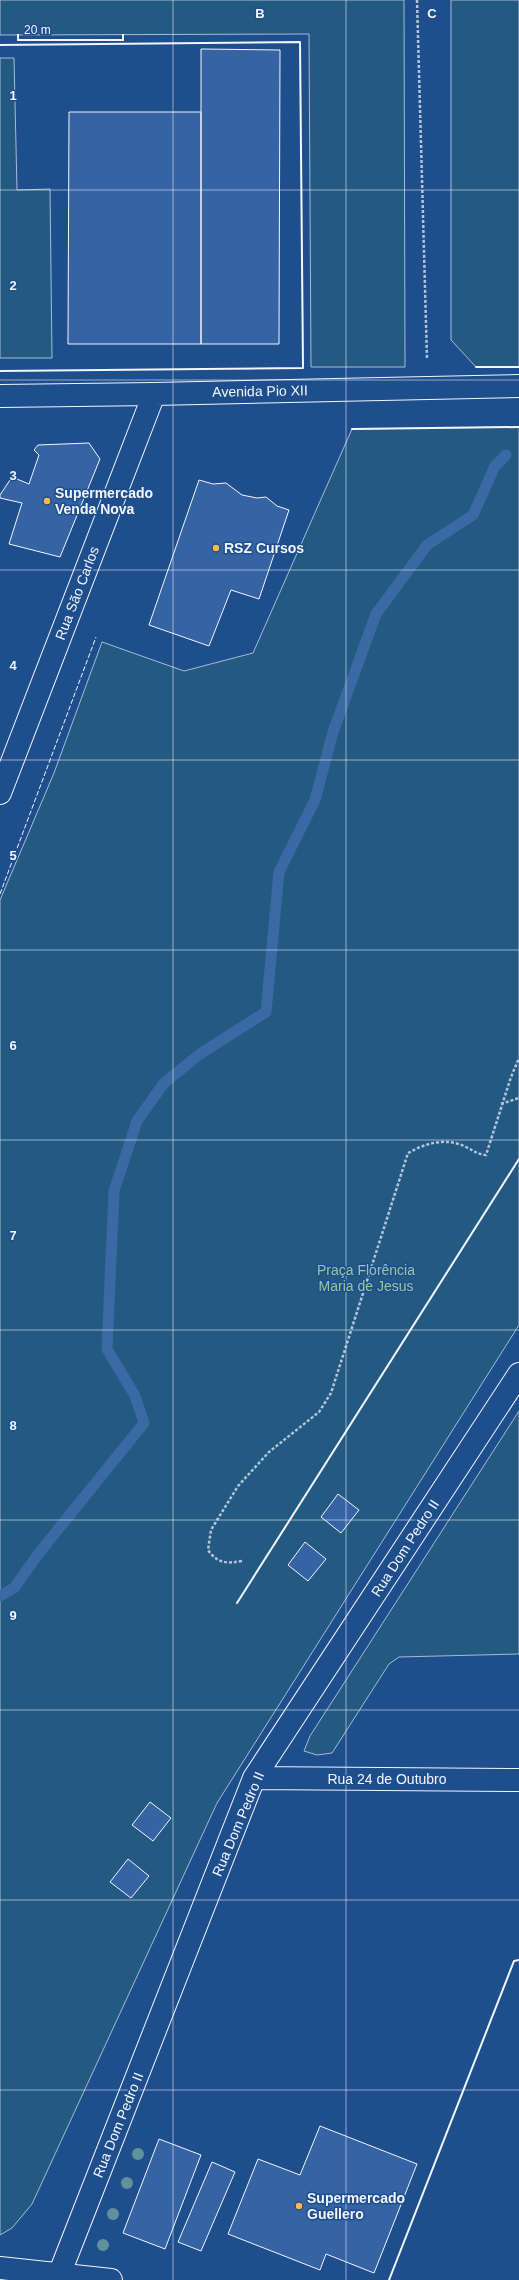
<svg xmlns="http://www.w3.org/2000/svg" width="519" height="2280" font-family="Helvetica,sans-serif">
<rect width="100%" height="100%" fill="#1f4e8c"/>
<!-- green -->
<path fill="#245a82" stroke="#a8bbd7" d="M0,0H404L405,367H311L309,34L0,35Z
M451,0H519V367H476L451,340Z
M0,58H14L17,190L50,189L52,358H0Z
M519,427V1325L217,1803L32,2204L12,2228L0,2235V900L54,773L102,642L184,671L253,653L352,429Z
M519,1411V1654L399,1657L389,1664L332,1753L317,1755L304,1751L310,1736Z"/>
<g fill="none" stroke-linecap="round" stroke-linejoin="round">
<!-- stream -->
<path stroke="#3b69a3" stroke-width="11" d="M0,1596L14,1588L39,1553L144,1423L135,1396L107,1349L114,1191L137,1121L164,1083L200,1054L266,1012L279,872L315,800L333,732L376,614L427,545L473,515L495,466L506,455"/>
</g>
<!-- building -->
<path fill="#3563a3" stroke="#f2f6ff" d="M201,49L280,50L279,344H201Z
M69,112H201V344H68Z
M89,443L100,459L60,557L9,544L22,503L0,498V495L12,477L29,484L39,455L34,450L38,445Z
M199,480L213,484L226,483L242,495L257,498L266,497L277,506L289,510L259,599L231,590L209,646L149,625Z
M338,1494L359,1510L341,1533L321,1517Z
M305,1542L326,1559L308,1581L288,1565Z
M150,1802L171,1818L153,1841L132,1825Z
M128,1859L149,1876L131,1898L110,1882Z
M320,2126L417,2164L374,2273L326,2254L320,2270L228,2234L258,2159L300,2175Z
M159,2139L201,2155L165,2249L123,2233Z
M212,2162L235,2172L201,2251L178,2242Z"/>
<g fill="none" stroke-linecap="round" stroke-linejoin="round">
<defs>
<path id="minor" d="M254,1778L519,1780
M0,2268L111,2280
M59,2275L254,1778L519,1374"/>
<path id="tertiary" d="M0,396L154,394"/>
<path id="secondary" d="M0,793L154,394L519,386"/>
</defs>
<!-- minor casing -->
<use href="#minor" stroke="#f2f6ff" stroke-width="24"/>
<!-- tertiary casing -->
<use href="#tertiary" stroke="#f2f6ff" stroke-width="24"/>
<!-- secondary casing -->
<use href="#secondary" stroke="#f2f6ff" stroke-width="24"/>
<!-- path -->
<path stroke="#b3c4dc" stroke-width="2.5" stroke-dasharray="3 2" stroke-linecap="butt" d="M417,0L427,359
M501,1104L519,1098
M242,1561C226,1564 217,1563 208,1550L211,1530L238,1486L269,1452L319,1412L331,1393L408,1153C426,1143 446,1137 466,1147C474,1151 477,1154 486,1155L511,1077L519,1058"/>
<!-- minor -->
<use href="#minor" stroke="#1f4e8c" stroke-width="22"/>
<!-- tertiary -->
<use href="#tertiary" stroke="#1f4e8c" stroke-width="22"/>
<!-- secondary -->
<use href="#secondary" stroke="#1f4e8c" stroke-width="22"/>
<!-- fence -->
<path stroke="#f2f6ff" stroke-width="1" stroke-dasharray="5 2" stroke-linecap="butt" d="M0,894L96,637"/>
<!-- wall -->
<path stroke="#f2f6ff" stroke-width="2" d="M0,45L300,42L303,368L0,371
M476,367H519
M352,429L519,427
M237,1603L519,1159
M389,2280L514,1961L519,1960"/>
</g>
<!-- trees -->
<g fill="#61919a">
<circle cx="138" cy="2154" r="6"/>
<circle cx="127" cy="2183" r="6"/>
<circle cx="113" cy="2214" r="6"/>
<circle cx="103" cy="2245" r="6"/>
</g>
<!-- grid -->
<path fill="none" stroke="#f2f6ff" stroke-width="1" stroke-opacity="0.55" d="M173,0V2280M346,0V2280M0,190H519M0,380H519M0,570H519M0,760H519M0,950H519M0,1140H519M0,1330H519M0,1520H519M0,1710H519M0,1900H519M0,2090H519"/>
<!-- markers -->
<g fill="#ffb74d" stroke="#1f4e8c" stroke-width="1.5">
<circle cx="47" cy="501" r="4"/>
<circle cx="216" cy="548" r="4"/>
<circle cx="299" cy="2206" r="4"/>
</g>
<g text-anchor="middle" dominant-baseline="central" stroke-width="3" stroke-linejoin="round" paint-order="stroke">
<!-- street labels -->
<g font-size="14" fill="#f2f6ff" stroke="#1f4e8c">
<text transform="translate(260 391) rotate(-1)">Avenida Pio XII</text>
<text transform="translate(77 593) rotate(-69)">Rua São Carlos</text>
<text transform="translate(405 1548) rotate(-57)">Rua Dom Pedro II</text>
<text x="387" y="1779">Rua 24 de Outubro</text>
<text transform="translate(238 1824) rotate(-67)">Rua Dom Pedro II</text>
<text transform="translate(118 2125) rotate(-68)">Rua Dom Pedro II</text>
</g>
<!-- poi labels -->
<g font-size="14" font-weight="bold" fill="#f2f6ff" stroke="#1f4e8c" text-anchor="start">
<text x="55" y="493">Supermercado<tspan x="55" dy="16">Venda Nova</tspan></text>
<text x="224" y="548">RSZ Cursos</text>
<text x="307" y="2198">Supermercado<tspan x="307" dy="16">Guellero</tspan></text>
</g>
<!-- park labels -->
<g font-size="14" fill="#97c8a6" stroke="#1f4e8c">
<text x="366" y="1270">Praça Florência<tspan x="366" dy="16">Maria de Jesus</tspan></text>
</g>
</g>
<g font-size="13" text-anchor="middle" font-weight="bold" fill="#f2f6ff" stroke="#1f4e8c" stroke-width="3" stroke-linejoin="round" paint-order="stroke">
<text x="260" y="18">B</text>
<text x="432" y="18">C</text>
<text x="13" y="100">1</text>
<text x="13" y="290">2</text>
<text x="13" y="480">3</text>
<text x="13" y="670">4</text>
<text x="13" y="860">5</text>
<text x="13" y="1050">6</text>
<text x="13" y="1240">7</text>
<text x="13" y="1430">8</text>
<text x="13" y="1620">9</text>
</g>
<!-- scale -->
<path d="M18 34v6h105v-6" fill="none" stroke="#f2f6ff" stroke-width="2"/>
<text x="24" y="34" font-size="12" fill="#f2f6ff" stroke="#1f4e8c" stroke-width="3" paint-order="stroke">20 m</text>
</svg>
